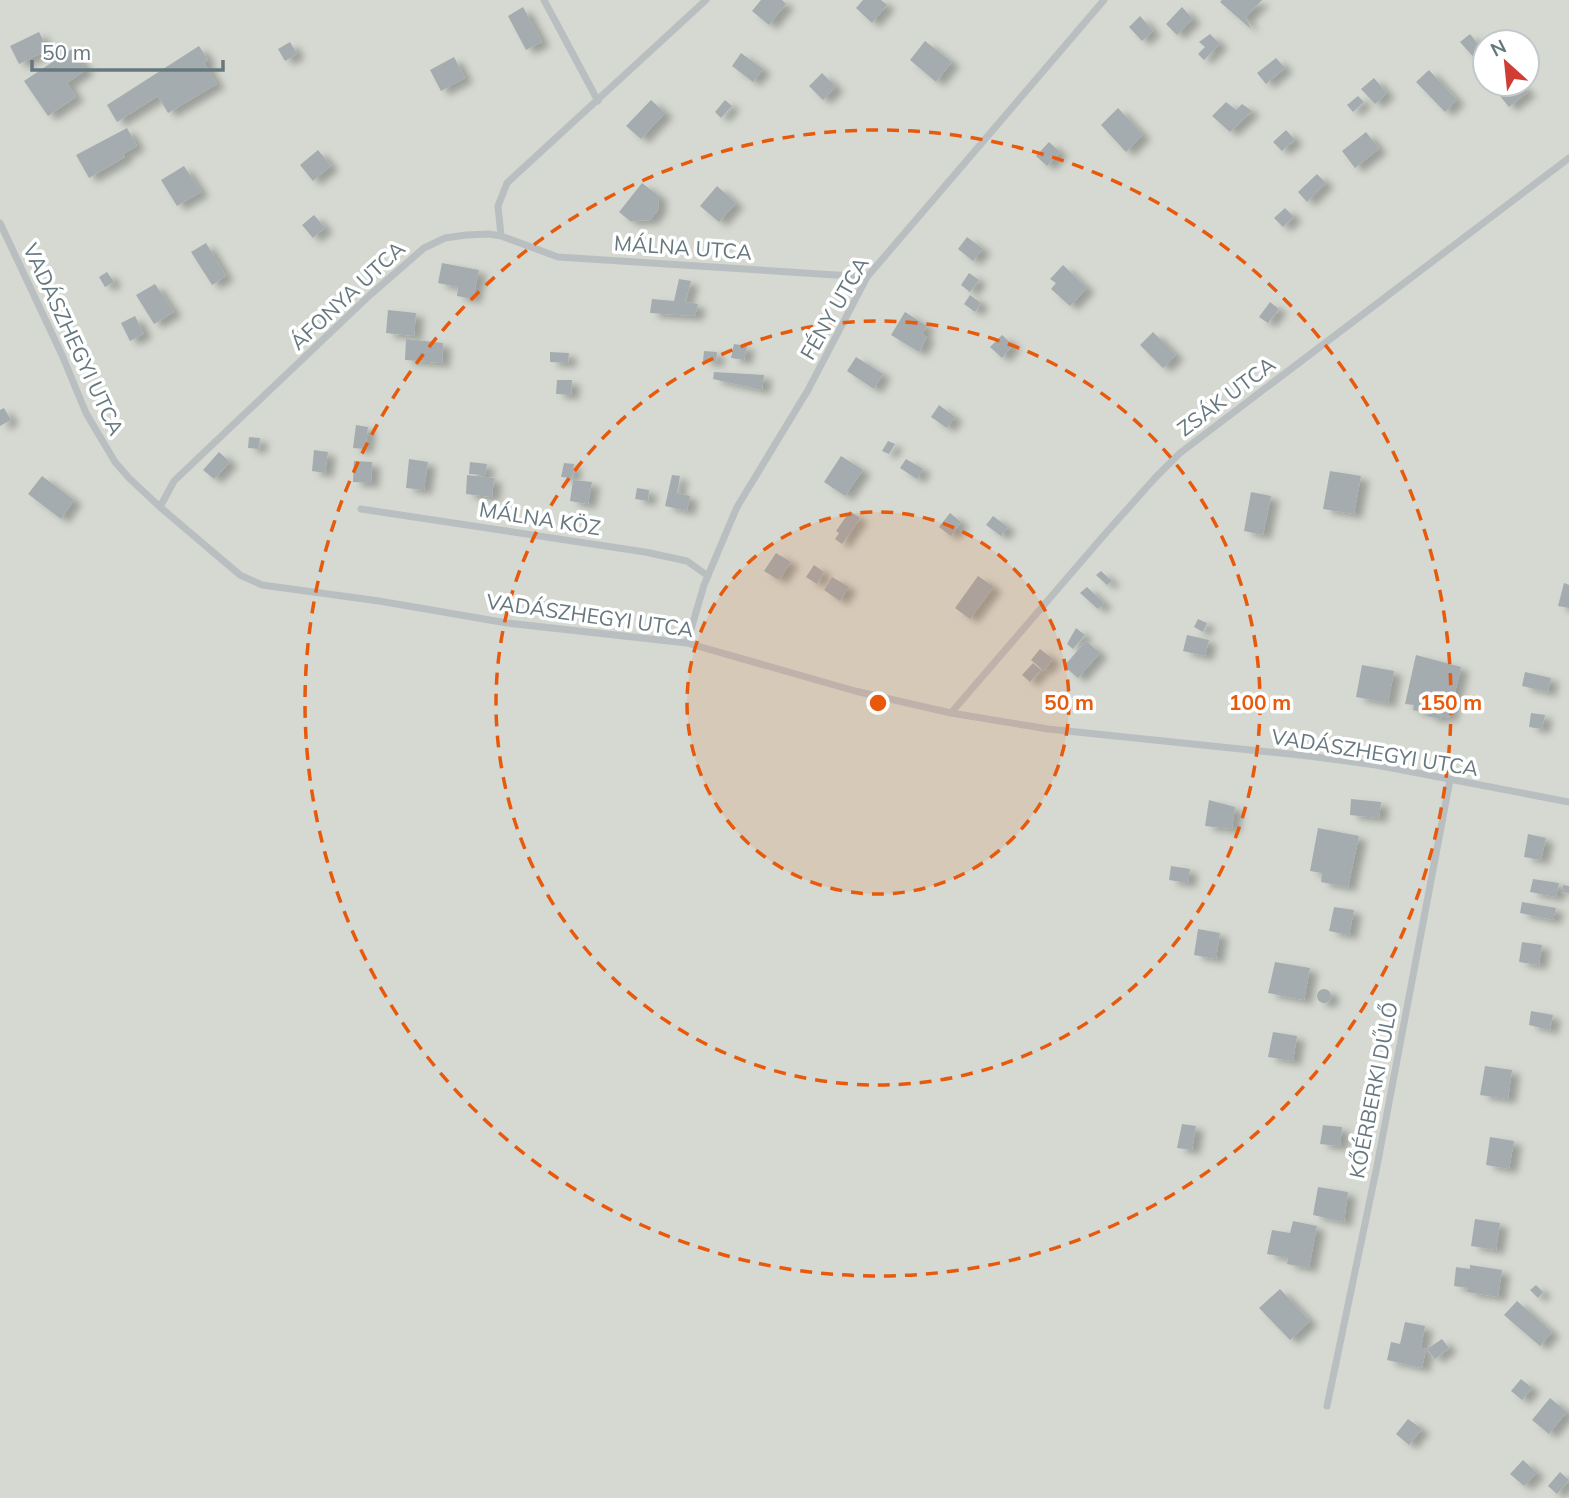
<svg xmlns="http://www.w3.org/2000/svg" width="1569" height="1498" font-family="Mulish,sans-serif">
<defs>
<filter id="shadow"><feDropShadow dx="8" dy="4.5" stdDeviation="3.5" flood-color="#0004"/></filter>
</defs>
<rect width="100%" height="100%" fill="#f4f4f1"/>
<!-- green -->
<path fill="#d5d9d1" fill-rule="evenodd" d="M0,0H1569V1498H0ZM1485,42H1527V84H1485Z"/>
<!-- building -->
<path fill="#a4acb0" filter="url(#shadow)" d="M761,0H782L786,4L769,25L752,11Z
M863,0H881L887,5L872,23L856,8Z
M1222,0H1262L1246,17L1251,29L1220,2Z
M523,7L542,42L526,50L508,16Z
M1182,7L1193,19L1177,35L1166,24Z
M1140,16L1153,31L1142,41L1129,27Z
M39,32L48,50L19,64L10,46Z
M1210,34L1220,44L1204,60L1198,54L1205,47L1199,42Z
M1470,34L1485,53V70L1460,42Z
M925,41L952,62L936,82L910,60Z
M290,42L297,54L285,61L278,49Z
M199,46L208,60L204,63L217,84L168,113L158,96L117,122L107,105Z
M72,49L86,70L67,83L76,97L48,116L24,81Z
M741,53L763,69L753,82L732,66Z
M454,57L465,78L441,91L430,70Z
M1276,58L1285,68L1266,84L1257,73Z
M1429,70L1457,100L1445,112L1416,82Z
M822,73L836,87L823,100L809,86Z
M1374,78L1387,93L1375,104L1361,89Z
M1514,84H1521L1528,92L1509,107L1500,96Z
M1358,96L1364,102L1353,112L1347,105Z
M651,100L665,113L641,139L626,126Z
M725,100L732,106L721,118L715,112Z
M1226,102L1236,110L1242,104L1252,111L1230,132L1212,116Z
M1118,108L1143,135L1126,152L1101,125Z
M127,128L137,146L123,154L125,157L89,178L76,155Z
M1286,130L1295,140L1282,151L1273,142Z
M1366,132L1379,149L1355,168L1342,151Z
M1049,142L1060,152L1047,166L1036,156Z
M318,150L331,166L313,181L300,165Z
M184,166L201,192L177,206L161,180Z
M1317,174L1326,183L1307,202L1298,192Z
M642,183L659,196L658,210L650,220L630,221L619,212Z
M717,186L736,203L719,222L700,206Z
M1285,208L1294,217L1283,227L1274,218Z
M314,215L325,228L313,238L302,225Z
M967,237L983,249L973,261L958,249Z
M206,243L226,276L212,285L191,252Z
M442,263L479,270L473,299L457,296L458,287L438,283Z
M1063,265L1087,288L1070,306L1051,289L1056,283L1050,279Z
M107,272L114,282L105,287L99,277Z
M969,273L979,280L970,292L961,285Z
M679,279L691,281L685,302L698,304L695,316L650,313L652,299L674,301Z
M155,284L174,312L154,324L136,295Z
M970,295L981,303L975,312L964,304Z
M1270,302L1279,309L1268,323L1259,317Z
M388,310L416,313L414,336L386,333Z
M905,312L927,326L922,334L927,337L919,352L891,335Z
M135,316L144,334L130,341L121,323Z
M1153,332L1176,355L1163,368L1140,345Z
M1002,335L1013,345L1002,358L990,347Z
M406,339L443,343L442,363L405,360Z
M734,344L747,346L744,360L731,358Z
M704,351L717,352L716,362L703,361Z
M550,352L569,353L568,363L550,362Z
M856,357L883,374L874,389L847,371Z
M714,372L764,375L762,390L713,379Z
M557,380H572L571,395L556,394Z
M939,405L955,417L947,428L931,417Z
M4,408L11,420L0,426V410Z
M356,425L368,427L365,449L353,448Z
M249,437L260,438L259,449L248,448Z
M888,441L895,444L889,454L882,451Z
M314,450L328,452L325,473L312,471Z
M219,452L230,462L214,479L203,470Z
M841,456L863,470L845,496L824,482Z
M409,459L428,462L424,490L406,488Z
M906,459L923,469L917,479L900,468Z
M354,461L372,462L371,483L353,482Z
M470,462L487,464L485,475L469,474Z
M564,463L574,464L572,478L561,477Z
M1330,471L1361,476L1354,514L1323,509Z
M467,475L494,478L492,497L466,494Z
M672,475L680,476L677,493L690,496L687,511L665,506Z
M42,476L74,500L61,519L28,494Z
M573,480L592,482L588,504L570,501Z
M637,488L649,490L648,501L635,499Z
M1251,492L1271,496L1263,535L1244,531Z
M850,511L860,518L842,544L835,539L839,533L836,531Z
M950,513L961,522L951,536L939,527Z
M993,516L1008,527L1001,536L986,525Z
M776,553L791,562L779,580L764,571Z
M814,565L824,572L817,584L806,577Z
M1101,571L1112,581L1107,585L1096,575Z
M978,576L994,587L970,619L955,608Z
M832,577L849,587L840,601L824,590Z
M1564,583L1569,585V608L1558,606Z
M1087,587L1104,603L1098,609L1080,593Z
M1198,619L1207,623L1203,632L1194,627Z
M1076,628L1085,635L1073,649L1067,644Z
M1187,635L1209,640L1205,656L1183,651Z
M1086,641L1100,653L1078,678L1064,666Z
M1040,649L1053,659L1044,671L1031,660Z
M1416,655L1461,667L1449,718L1441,716L1440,719L1427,716L1428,713L1413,710L1414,705L1405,704Z
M1033,663L1041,670L1030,682L1022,675Z
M1362,665L1394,671L1388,703L1356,697Z
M1525,672L1551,678L1548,692L1522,686Z
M1531,713L1545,715L1542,729L1529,727Z
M1351,799L1381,802L1379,818L1350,815Z
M1209,800L1235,807L1232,829L1205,826Z
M1318,828L1359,836L1348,887L1321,882L1322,873L1310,871Z
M1528,834L1546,838L1541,860L1524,857Z
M1171,866L1190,869L1188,883L1169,880Z
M1533,879L1559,883L1556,897L1530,892Z
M1563,885L1569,886V893L1562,892Z
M1522,902L1556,908L1553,920L1520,913Z
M1334,907L1354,910L1349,935L1329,931Z
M1198,929L1220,933L1216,959L1194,955Z
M1522,942L1542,945L1539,965L1519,962Z
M1275,962L1310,968L1304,1000L1268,993Z
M1317 996a7 7 0 1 1 14 0a7 7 0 1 1-14 0Z
M1531,1011L1553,1015L1550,1030L1529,1025Z
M1273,1032L1297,1036L1293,1061L1268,1057Z
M1485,1066L1512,1070L1508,1099L1480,1095Z
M1182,1124L1196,1126L1192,1150L1177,1148Z
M1323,1125L1342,1127L1340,1146L1320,1144Z
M1490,1137L1514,1141L1509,1169L1486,1165Z
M1318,1187L1348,1192L1344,1222L1313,1215Z
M1475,1219L1500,1223L1496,1250L1471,1246Z
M1293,1221L1317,1226L1309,1268L1287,1264L1288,1258L1267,1254L1272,1230L1290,1233Z
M1470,1265L1502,1270L1498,1297L1467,1292L1468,1288L1454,1286L1456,1267L1470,1269Z
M1536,1285L1543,1292L1538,1298L1530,1290Z
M1280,1289L1310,1321L1290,1340L1259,1308Z
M1517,1301L1552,1332L1540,1346L1504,1315Z
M1405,1322L1425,1326L1421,1348L1426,1349L1422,1368L1387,1360L1391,1342L1400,1344Z
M1442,1339L1449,1348L1435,1359L1427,1349Z
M1521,1379L1532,1388L1522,1400L1511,1391Z
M1550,1398L1567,1412L1549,1434L1532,1420Z
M1408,1419L1422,1429L1409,1445L1396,1434Z
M1523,1460L1537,1473L1524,1486L1510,1474Z
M1560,1472L1569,1480L1557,1494L1548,1486Z"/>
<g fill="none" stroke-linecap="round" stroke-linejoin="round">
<!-- minor -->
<path stroke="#b9bfc1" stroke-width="7" d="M544,0L598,101
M0,223L62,355L86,413L115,462L129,478L160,507L240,575L262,585L379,601L507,623L687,643L855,691L951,713L1048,729L1309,756L1376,765L1569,802
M501,236L498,206L507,183L706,0
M160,507L174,481L370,295L424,248L445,238L466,235L489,234L501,236L558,257L867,277
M361,509L645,552L687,561L708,576
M687,643L704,585L737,507L808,390L867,277L1104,0
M951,713L1105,534L1155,478L1180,453L1569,158
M1327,1406L1377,1166L1450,780"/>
</g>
<!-- distance rings -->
<circle cx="878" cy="703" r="191" fill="#e8590c" fill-opacity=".12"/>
<g fill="none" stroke="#e8590c" stroke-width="3.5" stroke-dasharray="12 9">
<circle cx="878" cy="703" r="191"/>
<circle cx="878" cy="703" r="382"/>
<circle cx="878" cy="703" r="573"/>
</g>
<g text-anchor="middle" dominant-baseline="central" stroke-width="7" stroke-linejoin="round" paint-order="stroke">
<!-- street labels -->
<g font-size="21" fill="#66787f" stroke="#fff">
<text transform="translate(683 247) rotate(4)">MÁLNA UTCA</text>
<text transform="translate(347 295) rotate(-43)">ÁFONYA UTCA</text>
<text transform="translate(834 308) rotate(-60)">FÉNY UTCA</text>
<text transform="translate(74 339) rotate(65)">VADÁSZHEGYI UTCA</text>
<text transform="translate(1226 396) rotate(-37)">ZSÁK UTCA</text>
<text transform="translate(540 518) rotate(9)">MÁLNA KÖZ</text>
<text transform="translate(590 615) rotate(8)">VADÁSZHEGYI UTCA</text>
<text transform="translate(1375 752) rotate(9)">VADÁSZHEGYI UTCA</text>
<text transform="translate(1373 1090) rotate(-79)">KŐÉRBERKI DŰLŐ</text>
</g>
</g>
<circle cx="878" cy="703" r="10" fill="#e8590c" stroke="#fff" stroke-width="3.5"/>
<g font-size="21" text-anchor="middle" font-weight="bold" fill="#e8590c" stroke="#fff" stroke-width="7" stroke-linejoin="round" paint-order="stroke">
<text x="1069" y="710">50 m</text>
<text x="1260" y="710">100 m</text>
<text x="1451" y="710">150 m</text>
</g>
<!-- north arrow -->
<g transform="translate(1506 63) rotate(333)"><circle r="33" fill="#ffffff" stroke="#c2c9cc" stroke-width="2"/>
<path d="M0-5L12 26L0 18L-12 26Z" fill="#d03d35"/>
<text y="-10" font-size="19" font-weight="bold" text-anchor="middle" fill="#66787f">N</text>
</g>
<!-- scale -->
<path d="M32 60v10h191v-10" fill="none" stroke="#66787f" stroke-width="3.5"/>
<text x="42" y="60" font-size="21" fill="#66787f" stroke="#ffffff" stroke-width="5" paint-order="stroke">50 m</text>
</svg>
